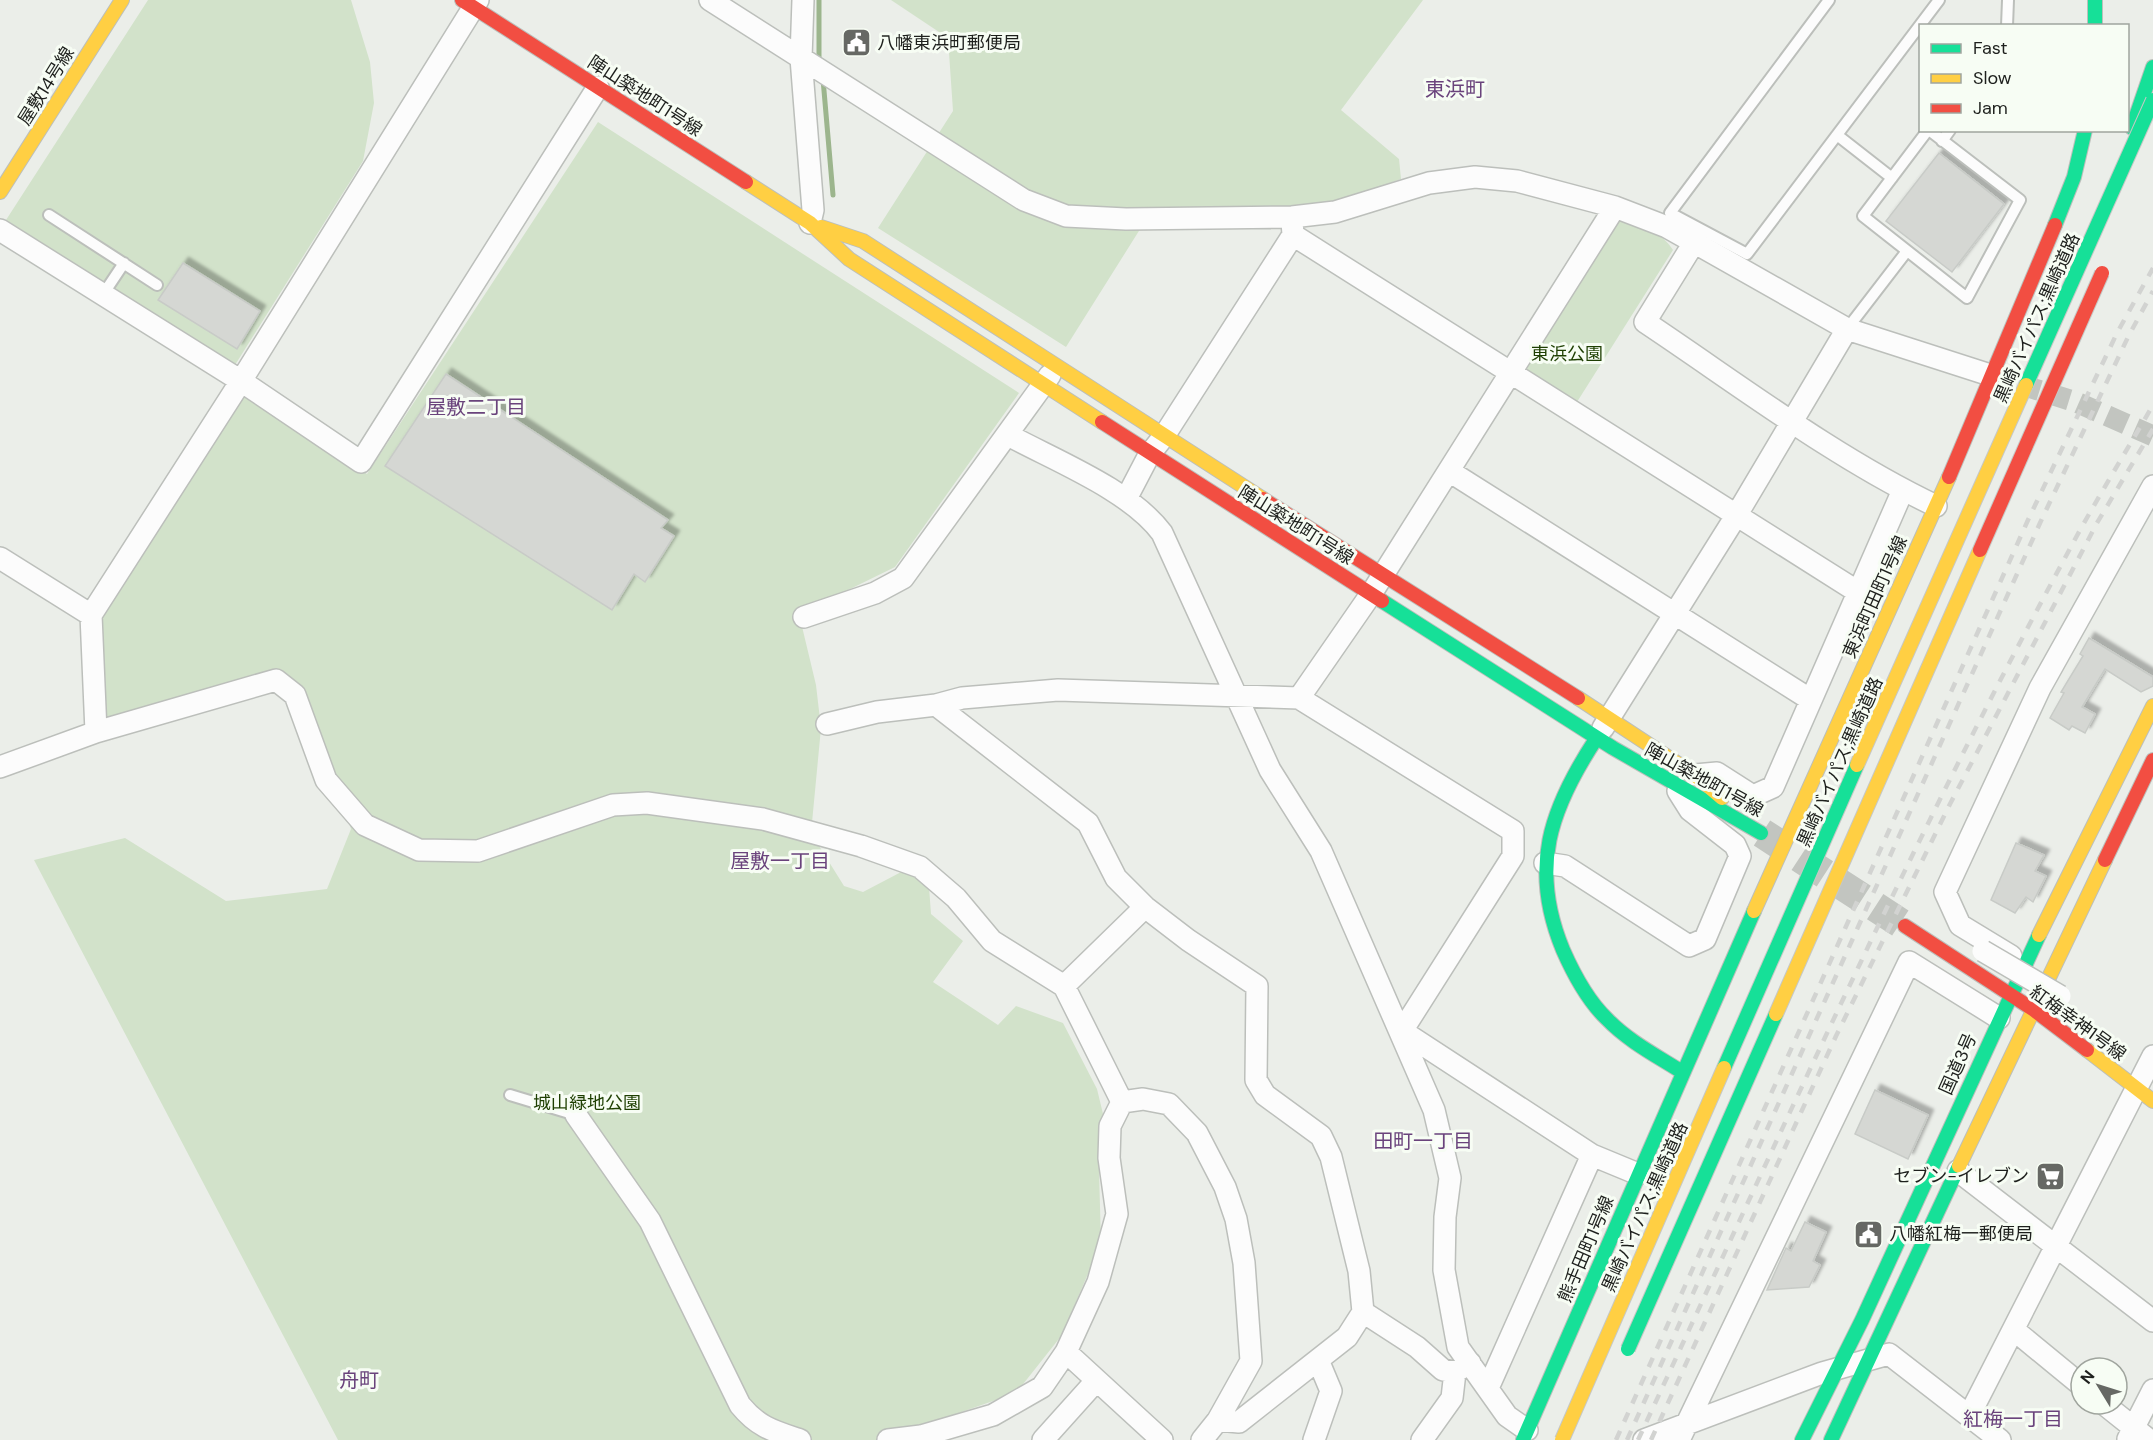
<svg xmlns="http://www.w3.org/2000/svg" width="2153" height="1440" font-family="'DM Sans','Noto Sans JP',sans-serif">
<defs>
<filter id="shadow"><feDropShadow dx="5.5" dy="-5.5" stdDeviation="1.5" flood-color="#0004"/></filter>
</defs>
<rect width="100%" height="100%" fill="#ebeee9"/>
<!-- green -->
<path fill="#d2e2ca" d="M148,0H351L370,62L374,103L363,161L235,365L6,220Z
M891,0H1423L1341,110L1399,159L1401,179L1333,203L1291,208L1154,207L1066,347L878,228L953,111L948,38Z
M598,122L1019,393L895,567L799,614L816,685L821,728L811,833L844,886L863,892L905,870L929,887L931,914L963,941L933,982L998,1025L1016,1006L1063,1023L1097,1089L1104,1118L1099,1170L1101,1243L1062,1335L1016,1393L927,1424L935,1440H338L34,860L125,838L226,901L327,889L351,829L303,688L274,672L102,724L99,618L238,399L249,396L367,474Z
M1615,219C1635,219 1662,232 1673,250L1577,402L1519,365Z"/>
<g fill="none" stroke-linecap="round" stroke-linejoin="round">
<!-- stream -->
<path stroke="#9cb58d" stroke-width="5" d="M819,0V61
M823,79L833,195"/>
</g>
<!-- building -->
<path fill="#d5d7d3" stroke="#c8cbc7" stroke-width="1.5" filter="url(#shadow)" d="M1939,153L2004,204L1952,272L1886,221Z
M183,263L260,311L237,349L158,300Z
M446,374L668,520L661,528L674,536L645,582L634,574L612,610L385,466Z
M2089,638L2153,677V686L2141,692L2105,669L2082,707L2095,714L2085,733L2072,726L2069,730L2050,718L2064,693L2061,692L2083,656L2080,654Z
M2016,843L2044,855L2035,871L2046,876L2033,902L2026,897L2015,913L1991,900Z
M1875,1090L1928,1115L1908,1159L1855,1134Z
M1805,1222L1826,1232L1813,1261L1820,1265L1809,1287L1767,1290L1786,1248L1791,1251Z"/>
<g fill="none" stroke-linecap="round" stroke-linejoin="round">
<!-- street-tunnel -->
<path stroke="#c2c5c0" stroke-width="21" stroke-dasharray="21 10" stroke-linecap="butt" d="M1990,375L2076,402L2153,436"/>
<!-- secondary-tunnel -->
<path stroke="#c2c5c0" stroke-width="30" stroke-dasharray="30 15" stroke-linecap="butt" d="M1762,833L1905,926"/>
<defs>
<path id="lane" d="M1829,0L1670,213L1747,254L1939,0
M2007,26L2008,0
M1928,130L1863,216L1967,298L2020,200L1929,130
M1837,135L1892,178
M1942,141L1950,130
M49,215L157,285
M104,293L124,263
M1847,329L1907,251
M510,1095L576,1115"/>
<path id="street" d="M710,0L1024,200L1066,216L1126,219L1292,217L1335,212L1429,183L1475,177L1517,181L1615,207L1667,227L1847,329L1990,375
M803,0L801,58L813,210L810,223
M0,230L241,381L361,462L598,87
M1293,235L1858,592
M1695,241L1645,322C1738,384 1835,458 1936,506
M1008,435C1056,461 1130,490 1162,533L1270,770L1321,851L1434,1110L1450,1178L1445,1217L1444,1270L1458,1347L1507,1416L1527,1430
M1449,471L1811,700
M1126,499L1149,455L1164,436L1293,235L1292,221
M0,558L91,615
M804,617L875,593L903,578L1050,375
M1299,698L1371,594L1615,207
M936,705L1088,823L1116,878L1145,907L1188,940L1257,986L1256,1080L1265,1095L1321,1136L1331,1157L1359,1271L1363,1312L1417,1347L1443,1370L1455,1372L1470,1363
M827,724L877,712L936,705L962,698L1058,690L1299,698L1513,831V856L1402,1031L1592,1155L1638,1174
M1603,728L1736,516L1847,329
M96,732L91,615L241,381L478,0
M0,767L96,732L276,680L295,695L326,780L365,825L419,850L478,851L613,805L647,803L763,819L861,846L920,867L956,898L992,941L1064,986L1122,1102
M1695,775L1717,773L1753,796L1773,787L1903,490
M1545,863L1565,866L1689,946L1705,939L1740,856L1735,845L1690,810L1678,791
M2011,956L1960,925L1945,892L2040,688L2153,486
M1064,986L1145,907
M1122,1102L1143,1099L1169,1104L1197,1133L1225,1187L1236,1219L1244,1263L1251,1361L1218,1420L1202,1440
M576,1115L650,1221L740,1405C758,1427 773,1431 800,1440
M1958,1171L2153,1321
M2014,1330L2081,1385
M1066,1352L1162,1440
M1488,1388L1592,1155
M2104,1404L2149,1440
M1969,1416L2153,1056
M1218,1420L1239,1422L1347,1337L1363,1312
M2128,1439L2153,1390
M888,1440L921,1436L993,1415L1042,1387L1066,1352L1098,1282L1117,1214L1109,1158L1110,1126L1122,1102
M1043,1440L1096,1381
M1314,1440L1331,1391L1318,1360
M1422,1440L1452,1398L1455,1372
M1644,1440L1822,1373L1889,1354L2000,1440
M1679,1440L1909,962L1999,1018"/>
<path id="fast" d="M2095,0V26
M2132,128L2153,67
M2055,225L2074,177L2085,130
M1382,601L1613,748L1761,833
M1596,739C1550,809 1529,868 1563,950C1574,975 1587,1000 1607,1019C1628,1041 1657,1056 1682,1072
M1523,1440L1754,911
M1802,1440L1862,1320L2039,935
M1831,1440L1959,1166"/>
<path id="slow" d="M746,182L810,223L849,259L1102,422
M0,192L122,0
M821,227L863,241L1263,499
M1578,698L1695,775L1722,798
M1754,911L1949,477
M2039,935L2153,706
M2087,1050L2153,1101
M1959,1166L2105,860"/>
<path id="jam" d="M462,0L746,182
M1102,422L1382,601
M1949,477L2055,225
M1263,499L1578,698
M2105,860L2153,760
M1905,926L2034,1010L2087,1050"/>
</defs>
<!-- lane casing -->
<use href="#lane" stroke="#bcbfbb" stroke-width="14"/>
<!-- street casing -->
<use href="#street" stroke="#bcbfbb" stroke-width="24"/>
<!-- fast casing -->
<use href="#fast" stroke="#bcbfbb" stroke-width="16"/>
<!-- slow casing -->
<use href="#slow" stroke="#bcbfbb" stroke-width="16"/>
<!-- jam casing -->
<use href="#jam" stroke="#bcbfbb" stroke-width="16"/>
<!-- lane -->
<use href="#lane" stroke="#fcfcfc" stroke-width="10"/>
<!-- street -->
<use href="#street" stroke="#fcfcfc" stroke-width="21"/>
<!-- fast -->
<use href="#fast" stroke="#16e098" stroke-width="14"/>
<!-- slow -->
<use href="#slow" stroke="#ffcf43" stroke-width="14"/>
<!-- jam -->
<use href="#jam" stroke="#f24e42" stroke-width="14"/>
<!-- rail -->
<path stroke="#d2d3d1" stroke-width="4.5" stroke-dasharray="10 10" stroke-linecap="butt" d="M1616,1440L2028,520L2117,333L2153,268
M1627,1440L2040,523L2128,337L2153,291
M1638,1440C1776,1143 1910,844 2066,556C2093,505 2124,455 2153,405
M1651,1440L1836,1036L1950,804L2097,523L2153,429"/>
<defs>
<path id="street-bridge" d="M1983,951L2060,996"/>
<path id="fast-bridge" d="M2026,385L2153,100
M1724,1068L1857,765
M1628,1349L1776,1014"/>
<path id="slow-bridge" d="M1857,765L2026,385
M1776,1014L1980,550
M1562,1440L1724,1068"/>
<path id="jam-bridge" d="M1980,550L2102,273"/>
</defs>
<!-- street-bridge casing -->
<use href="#street-bridge" stroke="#bcbfbb" stroke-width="24" stroke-linecap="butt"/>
<!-- fast-bridge casing -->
<use href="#fast-bridge" stroke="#c6c8c5" stroke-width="16" stroke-linecap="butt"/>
<!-- slow-bridge casing -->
<use href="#slow-bridge" stroke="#c6c8c5" stroke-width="16" stroke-linecap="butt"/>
<!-- jam-bridge casing -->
<use href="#jam-bridge" stroke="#c6c8c5" stroke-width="16" stroke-linecap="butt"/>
<!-- street-bridge -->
<use href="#street-bridge" stroke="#fcfcfc" stroke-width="21"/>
<!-- fast-bridge -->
<use href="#fast-bridge" stroke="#16e098" stroke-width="14"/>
<!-- slow-bridge -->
<use href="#slow-bridge" stroke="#ffcf43" stroke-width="14"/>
<!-- jam-bridge -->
<use href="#jam-bridge" stroke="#f24e42" stroke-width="14"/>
</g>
<!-- icons -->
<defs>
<symbol id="civic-square" viewBox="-11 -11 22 22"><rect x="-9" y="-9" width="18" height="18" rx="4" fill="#666864" stroke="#f7fdf4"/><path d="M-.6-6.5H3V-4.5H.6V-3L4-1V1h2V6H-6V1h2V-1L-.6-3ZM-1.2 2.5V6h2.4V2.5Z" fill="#fff"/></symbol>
<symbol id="supermarket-square" viewBox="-11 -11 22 22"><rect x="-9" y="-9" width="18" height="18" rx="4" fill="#666864" stroke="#f7fdf4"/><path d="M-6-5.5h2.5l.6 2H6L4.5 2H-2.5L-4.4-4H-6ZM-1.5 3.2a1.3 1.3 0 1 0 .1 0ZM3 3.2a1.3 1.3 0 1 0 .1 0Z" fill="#fff"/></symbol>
</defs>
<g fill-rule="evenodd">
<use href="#civic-square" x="840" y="26" width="33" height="33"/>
<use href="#supermarket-square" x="2034" y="1160" width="33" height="33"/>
<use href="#civic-square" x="1852" y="1218" width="33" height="33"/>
</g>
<g text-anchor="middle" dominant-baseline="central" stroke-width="6" stroke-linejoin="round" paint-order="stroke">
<!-- poi labels -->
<g font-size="18" fill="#1e201d" stroke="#f7fdf4" text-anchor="start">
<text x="877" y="43">八幡東浜町郵便局</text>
<text x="2029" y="1176" text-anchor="end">セブン-イレブン</text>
<text x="1889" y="1234">八幡紅梅一郵便局</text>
</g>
<!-- street labels -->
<g font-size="18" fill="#1e201d" stroke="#f7fdf4">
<text transform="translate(46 86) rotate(-58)">屋敷14号線</text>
<text transform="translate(645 96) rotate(33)">陣山築地町1号線</text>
<text transform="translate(2037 318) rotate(-66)">黒崎バイパス;黒崎道路</text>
<text transform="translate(1296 525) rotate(32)">陣山築地町1号線</text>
<text transform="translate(1875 597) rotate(-66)">東浜町田町1号線</text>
<text transform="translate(1840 762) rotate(-66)">黒崎バイパス;黒崎道路</text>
<text transform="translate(1704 780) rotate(29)">陣山築地町1号線</text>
<text transform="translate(2078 1023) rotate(36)">紅梅幸神1号線</text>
<text transform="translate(1958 1064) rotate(-66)">国道3号</text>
<text transform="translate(1645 1207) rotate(-66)">黒崎バイパス;黒崎道路</text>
<text transform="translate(1586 1249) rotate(-67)">熊手田町1号線</text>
</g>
<!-- park labels -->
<g font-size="18" fill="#1e3f02" stroke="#f7fdf4">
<text x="1567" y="354">東浜公園</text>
<text x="587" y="1103">城山緑地公園</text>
</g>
<!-- neighbourhood labels -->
<g font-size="20" fill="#6a437c" stroke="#f7fdf4">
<text x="1455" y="89">東浜町</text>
<text x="476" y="407">屋敷二丁目</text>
<text x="780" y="861">屋敷一丁目</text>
<text x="1423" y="1141">田町一丁目</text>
<text x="359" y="1380">舟町</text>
<text x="2013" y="1419">紅梅一丁目</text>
</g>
</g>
<!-- legend -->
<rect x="1919" y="24" width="210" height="108" fill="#f7fdf4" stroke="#a0a59e" stroke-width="1.5"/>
<rect x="1931" y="44" width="30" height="9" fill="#16e098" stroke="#a0a59e" stroke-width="1.5"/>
<text x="1973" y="54" font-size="18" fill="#1e201d">Fast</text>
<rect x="1931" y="74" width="30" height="9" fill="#ffcf43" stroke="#a0a59e" stroke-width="1.5"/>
<text x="1973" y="84" font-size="18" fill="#1e201d">Slow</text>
<rect x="1931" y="104" width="30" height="9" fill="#f24e42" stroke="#a0a59e" stroke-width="1.5"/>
<text x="1973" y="114" font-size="18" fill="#1e201d">Jam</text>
<!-- north arrow -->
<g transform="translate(2099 1386) rotate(308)"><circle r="28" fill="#f7fdf4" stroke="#a0a59e" stroke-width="1.5"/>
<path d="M0-4.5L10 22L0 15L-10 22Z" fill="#666864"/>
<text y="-9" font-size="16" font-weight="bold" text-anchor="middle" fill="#1e201d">N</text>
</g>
</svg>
